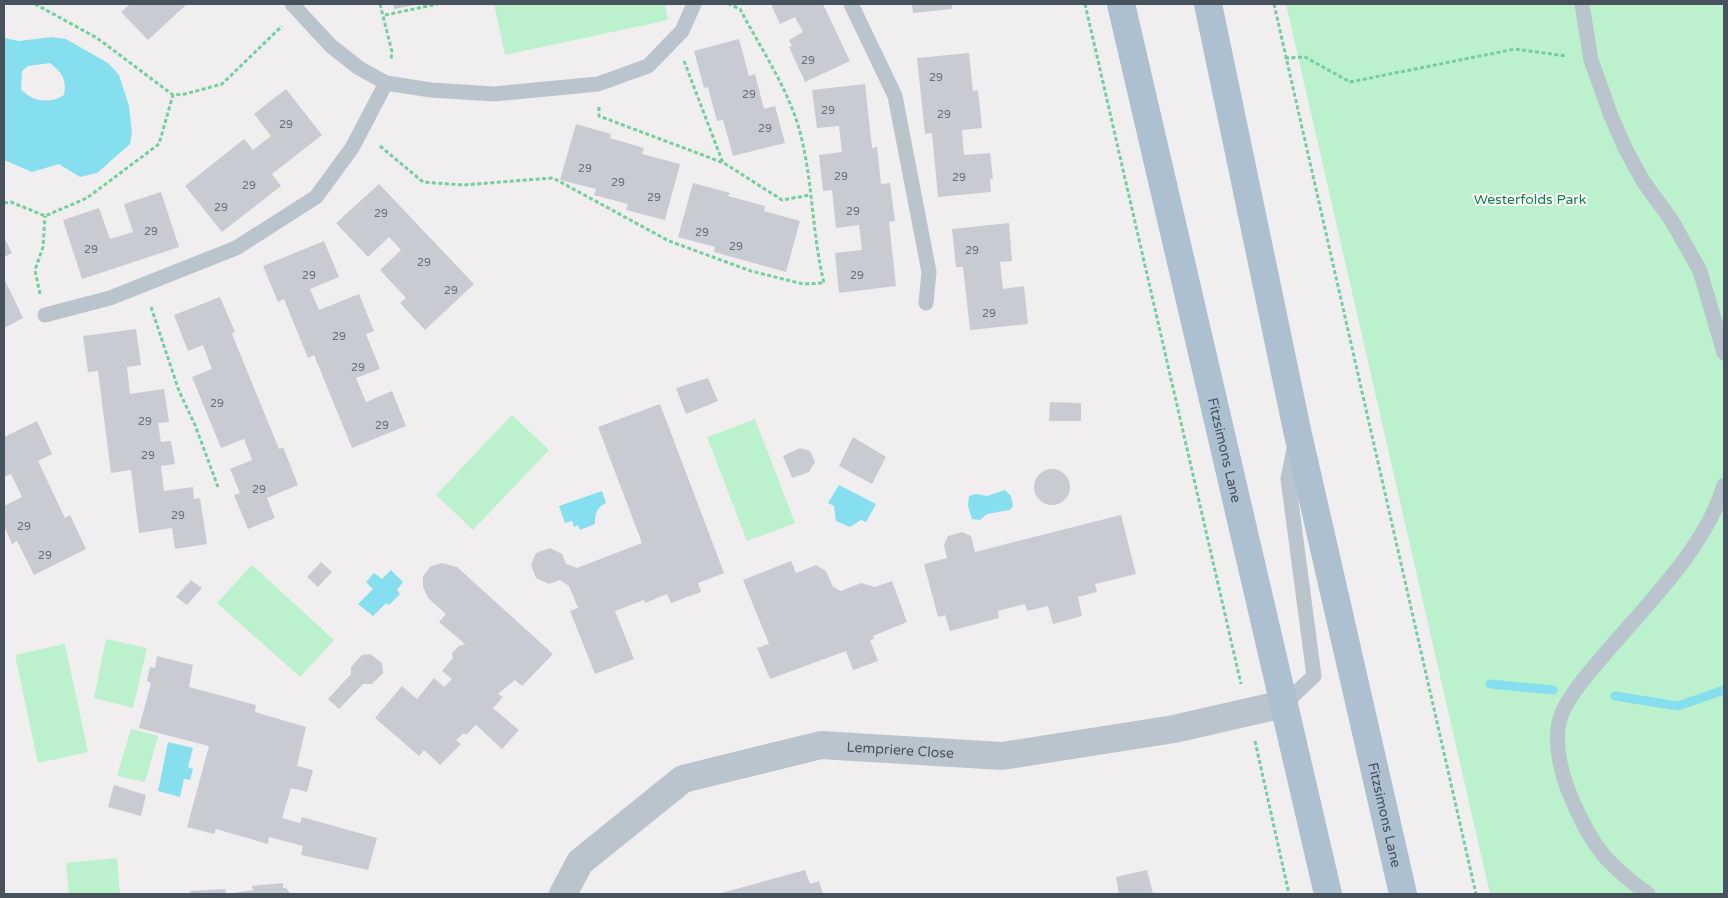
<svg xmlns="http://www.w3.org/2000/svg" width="1728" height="898" font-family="'Varela Round',sans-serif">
<rect width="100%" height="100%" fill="#f1eeef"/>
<!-- green -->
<path fill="#bbf1cd" d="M494,4H665L668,20L505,55Z
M1286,4H1724V894H1490Z
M512,415L549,450L473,530L436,495Z
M755,419L795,523L747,541L707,437Z
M252,565L334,640L300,677L217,603Z
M106,639L147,648L133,708L94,698Z
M65,644L88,752L38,763L15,655Z
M131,729L158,736L145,782L117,776Z
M117,858L120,894H69L66,863Z"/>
<!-- water -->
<path fill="#86dfef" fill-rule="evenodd" d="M52,37L66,39L108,63L119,75L129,106L132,133L130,144L97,173L80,177L59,164L32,172L4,160V38L19,41ZM50,63C62,72 67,80 64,95C50,104 32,102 21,89L22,71L28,66Z
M839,485L876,504L866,522L861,520L850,527L836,521L834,506L828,503Z
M1005,490L1011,496L1013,506L1010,510L987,514L980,520L972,519L968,506L969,496L976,494L987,496Z
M602,491L606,503C596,508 595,514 595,524L580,530L578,525L574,527L572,521L565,523L559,506Z
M391,570L403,582L397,590L400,594L389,605L386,603L373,616L358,604L373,589L366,582L374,573L382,579Z
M168,742L193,748L188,767L193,769L190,780L184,779L180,797L158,791Z"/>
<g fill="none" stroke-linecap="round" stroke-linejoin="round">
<!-- stream -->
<path stroke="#86dfef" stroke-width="9" d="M1490,684L1553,690
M1615,696L1678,706L1724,690"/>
</g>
<!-- building -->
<path fill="#c8ccd2" d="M130,4H187L148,40L121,12Z
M393,4H415V5L394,9Z
M771,4H823L850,61L805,82L789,47L792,46L789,40L803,32L795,17L780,24Z
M912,4H952V9L913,13Z
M739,39L749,76L755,74L764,109L775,106L785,143L733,156L723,120L717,121L708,87L704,88L694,51Z
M969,53L973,91L978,90L982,128L962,130L964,155L990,153L993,179H990L991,192L938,197L932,133L925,134L917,58Z
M865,84L872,148L877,147L881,184L890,183L895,221L889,222L896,286L839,293L835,253L862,250L859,225L836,228L832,190L823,191L819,155L842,152L839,126L817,128L812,90Z
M286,89L322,135L272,174L281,186L222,232L185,186L244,139L253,150L271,136L254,114Z
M576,124L611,134L610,138L644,148L642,154L680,164L665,220L626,210L628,204L594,195L596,189L560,180Z
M693,183L730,193L728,196L765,206L764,211L800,221L786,272L714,252L715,247L678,237Z
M379,184L474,284L425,330L400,303L406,298L380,270L401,250L389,237L368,257L336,223Z
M161,192L179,247L82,279L63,220L99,208L110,239L120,236L133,232L124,204Z
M1009,223L1012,261L1000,262L1003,289L1024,286L1028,324L970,330L963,267H956L952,229Z
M4,237L12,253L4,257Z
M324,241L339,277L310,289L319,310L359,294L374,331L366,334L380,369L356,378L366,402L392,391L406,426L352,448L314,355L308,358L284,299L278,302L263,266Z
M4,278L23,318L4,328Z
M220,297L235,332L232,334L279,449L283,447L298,485L267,498L275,518L248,529L234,495L240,493L230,469L252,460L244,439L221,448L192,377L212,369L203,345L188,351L174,315Z
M136,329L141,365L127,367L130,394L164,389L169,422L158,423L161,442L171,441L175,464L161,466L164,491L193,487L194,499L200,498L207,544L175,549L172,528L139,533L131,470L111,473L98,371L88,372L83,336Z
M708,378L718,401L686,414L676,388Z
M1050,402L1081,403V421H1049Z
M660,404L724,573L698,583L701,592L671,603L667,594L645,603L644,600L615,611L634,659L595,674L570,611L578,608L569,586L560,580L549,584L536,578L531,565L536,553L550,548L562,554L566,564L577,568L642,543L598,427Z
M37,421L52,454L38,461L65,518L70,515L86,549L34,575L17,541L12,544L4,526V506L22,497L11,474L4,477V437Z
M853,437L886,457L872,484L839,466Z
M800,448L810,451L815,462L809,472L792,478L783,456Z
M1034 487a18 18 0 1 1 36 0a18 18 0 1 1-36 0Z
M1121,515L1136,574L1095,584L1097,592L1078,597L1082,616L1053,624L1048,606L1027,611L1025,604L998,611L999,618L950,631L945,615L938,617L924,564L947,558L944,545L948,536L962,532L971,536L975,552Z
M791,561L796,573L816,565L826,571L833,587L841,591L861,583L875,587L892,581L907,622L873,636L874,639L870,640L878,661L853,670L846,651L770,679L757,648L769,644L743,580Z
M321,562L332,572L318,587L307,577Z
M442,563L457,567L553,654L522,686L515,680L498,694L503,697L493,708L519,730L502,749L476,725L466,735L464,733L456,740L461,744L440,765L424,750L419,756L375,718L402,686L417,699L434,678L444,687L452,679L442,671L453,658L452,653L459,646L465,644L439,622L446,614L428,598L423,587V576L431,566Z
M191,580L202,588L187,605L176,597Z
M370,654L382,663L383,673L372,684H363L339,709L328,699L351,674V667L362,655Z
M157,656L193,665L189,687L256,705L255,712L306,727L297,766L313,770L307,792L291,788L282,818L300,823L302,817L377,838L368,870L301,855L303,846L269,837L268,844L216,829L214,834L187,827L209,746L139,728L151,683L147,681L150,667L155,668Z
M114,785L146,795L141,816L108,807Z
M805,870L810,884L819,881L823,894H718Z
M1147,870L1153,894H1119L1116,877Z
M283,883V888H286L291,894H190V891L225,889L226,894L253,890L252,886Z"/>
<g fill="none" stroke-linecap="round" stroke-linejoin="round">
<!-- path -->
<path stroke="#72d09d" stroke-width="3" stroke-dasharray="4 2.5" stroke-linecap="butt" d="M35,4L97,38L173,95L185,94L222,84L282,26
M380,4L392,52L391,59
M1085,4L1241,684
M1274,4L1476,894
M385,15L438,4
M1285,58L1305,57L1350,82L1515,49L1566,56
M684,61L723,163
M599,107V116L724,163L782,200L810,195
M380,146L423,182L463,185L553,178L669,241L751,271L803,284L824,283C812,234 813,184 801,136C790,91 761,49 740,9L729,4
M4,203L11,202L45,216L87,198L159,144L173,95
M40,294L35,270L43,247L45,216
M151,307L179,391L195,425L218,487
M1255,741L1289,894"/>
<!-- lane -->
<path stroke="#bac4cc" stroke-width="15" d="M292,4L331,46L359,68L386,83L431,90L494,94L598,84L648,66L682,31L694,4
M851,4L895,96L929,272L926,303
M1582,4L1591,60L1611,116L1626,150L1643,181L1672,221L1700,271L1724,353
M45,315L110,298L236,248L316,197L352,148L386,83
M1284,704L1314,676L1288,479L1295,444
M1648,894C1608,865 1593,848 1573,802C1562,777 1551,740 1562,713C1571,692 1590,672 1604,655C1645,606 1706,548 1724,485"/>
<!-- street -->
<path stroke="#bac4cc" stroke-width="28" id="s1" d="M563,894L580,862L683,779L821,745L1002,756L1174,729L1284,704"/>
<!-- primary -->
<g stroke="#adc0cf" stroke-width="28">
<path id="s2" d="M1121,4L1328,894"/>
<path id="s3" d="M1208,4L1297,430L1403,894"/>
</g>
</g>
<g text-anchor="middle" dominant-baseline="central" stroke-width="4" stroke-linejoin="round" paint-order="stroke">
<!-- number labels -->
<g font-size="11" fill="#66717a">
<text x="808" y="60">29</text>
<text x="936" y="77">29</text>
<text x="749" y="94">29</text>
<text x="828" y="110">29</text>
<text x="944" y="114">29</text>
<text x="286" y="124">29</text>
<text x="765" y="128">29</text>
<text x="585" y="168">29</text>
<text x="841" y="176">29</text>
<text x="959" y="177">29</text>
<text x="618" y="182">29</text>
<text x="249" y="185">29</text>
<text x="654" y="197">29</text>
<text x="221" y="207">29</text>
<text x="853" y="211">29</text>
<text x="381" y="213">29</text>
<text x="151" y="231">29</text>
<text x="702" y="232">29</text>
<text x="736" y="246">29</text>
<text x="91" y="249">29</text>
<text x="972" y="250">29</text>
<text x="424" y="262">29</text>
<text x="309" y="275">29</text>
<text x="857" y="275">29</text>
<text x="451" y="290">29</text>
<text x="989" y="313">29</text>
<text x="339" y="336">29</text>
<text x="358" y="367">29</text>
<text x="217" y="403">29</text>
<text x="145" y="421">29</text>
<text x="382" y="425">29</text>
<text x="148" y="455">29</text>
<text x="259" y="489">29</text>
<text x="178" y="515">29</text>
<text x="24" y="526">29</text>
<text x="45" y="555">29</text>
</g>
<!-- park labels -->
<g font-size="14" fill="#138245" stroke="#fff">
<text x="1530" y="199">Westerfolds Park</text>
</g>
<!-- street labels -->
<g font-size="14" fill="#46535d" stroke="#fff">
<text stroke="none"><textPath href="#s2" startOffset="458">Fitzsimons Lane</textPath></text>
<text stroke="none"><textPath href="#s1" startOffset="390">Lempriere Close</textPath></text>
<text stroke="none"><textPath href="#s3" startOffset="830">Fitzsimons Lane</textPath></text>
</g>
</g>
<!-- border -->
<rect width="1728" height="898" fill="none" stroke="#46535d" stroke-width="10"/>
</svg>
